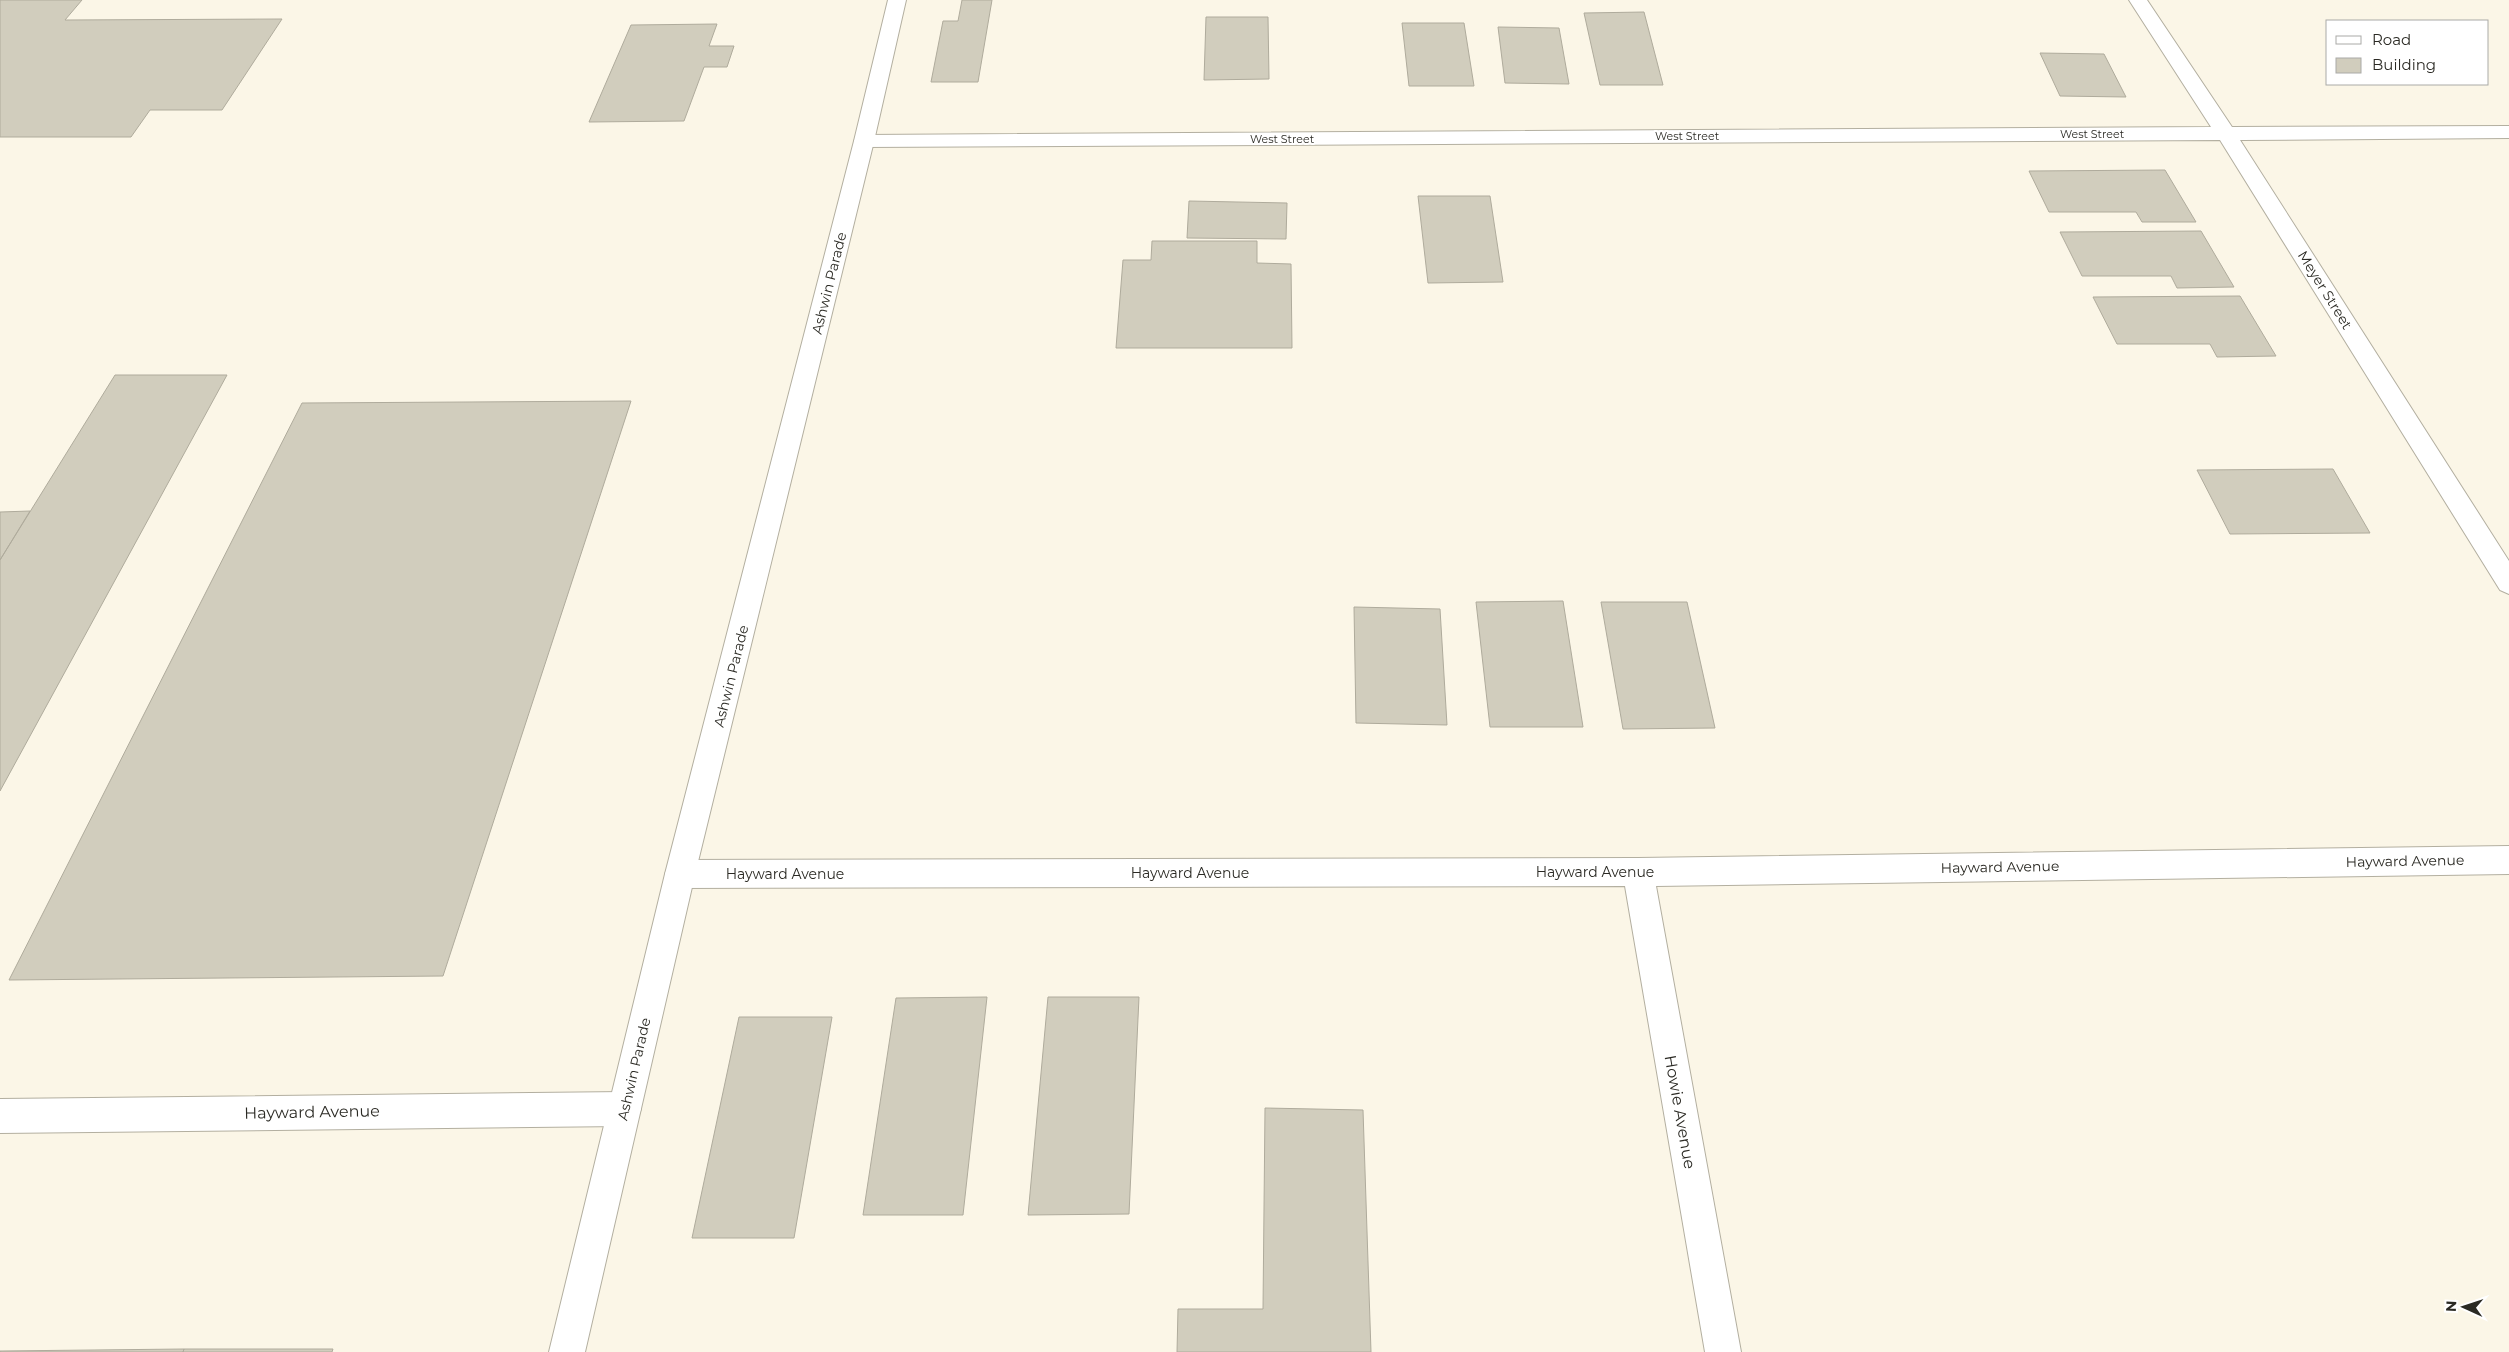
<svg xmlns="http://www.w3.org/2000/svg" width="2509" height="1352" font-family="Montserrat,sans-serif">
<rect width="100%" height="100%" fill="#fbf6e7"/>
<!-- building -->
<path fill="#d1cdbd" stroke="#afab9c" d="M0,0H82L65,20L282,19L222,110H150L131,137H0Z
M962,0H992L978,82H931L943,21H958Z
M1644,12L1663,85H1600L1584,13Z
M1206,17H1268L1269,79L1204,80Z
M1402,23H1464L1474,86H1409Z
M717,24L709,46H734L727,67H704L684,121L589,122L631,25Z
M1498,27L1559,28L1569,84L1505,83Z
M2040,53L2104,54L2126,97L2060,96Z
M2165,170L2196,222H2142L2136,212H2049L2029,171Z
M1418,196H1490L1503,282L1428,283Z
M1189,201L1287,203L1286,239L1187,238Z
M2201,231L2234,287L2177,288L2171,276H2082L2060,232Z
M1152,241H1257V263L1291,264L1292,348H1116L1123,260H1151Z
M2240,296L2276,356L2217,357L2210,344H2117L2093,297Z
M115,375H227L0,791V560Z
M631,401L443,976L9,980L302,403Z
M2333,469L2370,533L2230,534L2197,470Z
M30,511L0,560V512Z
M1563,601L1583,727H1490L1476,602Z
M1601,602H1687L1715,728L1623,729Z
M1354,607L1440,609L1447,725L1356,723Z
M987,997L963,1215H863L896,998Z
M1048,997H1139L1129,1214L1028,1215Z
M739,1017H832L794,1238H692Z
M1265,1108L1363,1110L1371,1352H1177L1178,1309H1263Z
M184,1349L183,1352H0V1351Z
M184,1349H333L332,1352H183Z"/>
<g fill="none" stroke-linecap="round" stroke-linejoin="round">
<defs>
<path id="minor" d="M2129,0H2147L2232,127L2509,126V138L2240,140L2509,561V594L2500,590L2220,140L864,147L857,146L854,141L857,136L864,135L2211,127Z
M2509,846V874L1656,886L1741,1352H1705L1625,886L680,888L669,884L665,874L669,864L680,860L1638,858Z
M624,1092L636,1097L641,1109L636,1121L624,1126L0,1133V1099Z"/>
<path id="tertiary" d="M888,0H906L874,141L695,874L585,1352H549L665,874L854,141Z"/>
</defs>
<!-- minor casing -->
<use href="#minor" stroke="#b3afa0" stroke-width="2"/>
<!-- tertiary casing -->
<use href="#tertiary" stroke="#b3afa0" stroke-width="2"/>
<!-- minor -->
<use href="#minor" fill="#fff" fill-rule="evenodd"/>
<!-- tertiary -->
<use href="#tertiary" fill="#fff" fill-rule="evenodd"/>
</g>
<g text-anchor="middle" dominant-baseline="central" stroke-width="4" stroke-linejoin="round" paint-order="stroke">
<!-- far-street labels -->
<g font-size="11" fill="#2b2a24" stroke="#fff">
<text x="2092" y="134">West Street</text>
<text x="1687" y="136">West Street</text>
<text x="1282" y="139">West Street</text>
</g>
<!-- street labels -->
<g font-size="14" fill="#2b2a24" stroke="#fff">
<text transform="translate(829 283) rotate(-76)">Ashwin Parade</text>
<text transform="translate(2325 290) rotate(58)">Meyer Street</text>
<text transform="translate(731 676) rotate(-76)">Ashwin Parade</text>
<text transform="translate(2405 861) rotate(-1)">Hayward Avenue</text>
<text transform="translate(2000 867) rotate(-1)">Hayward Avenue</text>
<text x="1595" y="872">Hayward Avenue</text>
<text x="1190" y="873">Hayward Avenue</text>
<text x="785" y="874">Hayward Avenue</text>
<text transform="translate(634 1069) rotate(-77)">Ashwin Parade</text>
</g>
<!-- near-street labels -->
<g font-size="16" fill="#2b2a24" stroke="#fff">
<text transform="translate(312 1112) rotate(-1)">Hayward Avenue</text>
<text transform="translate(1680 1112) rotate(80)">Howie Avenue</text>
</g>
</g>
<!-- legend -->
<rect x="2326" y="20" width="162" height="65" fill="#ffffff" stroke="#aaaaa7"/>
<rect x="2336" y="36" width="25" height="8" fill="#ffffff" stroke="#aaaaa7"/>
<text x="2372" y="45" font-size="15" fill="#2b2a24">Road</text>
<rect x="2336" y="58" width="25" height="15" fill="#d1cdbd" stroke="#aaaaa7"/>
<text x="2372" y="70" font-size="15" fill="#2b2a24">Building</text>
<!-- north arrow -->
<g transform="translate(2464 1307) rotate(273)" stroke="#ffffff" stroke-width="4" paint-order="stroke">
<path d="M0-4L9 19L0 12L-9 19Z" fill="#2b2a24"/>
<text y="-8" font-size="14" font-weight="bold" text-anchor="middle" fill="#2b2a24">N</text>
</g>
</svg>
